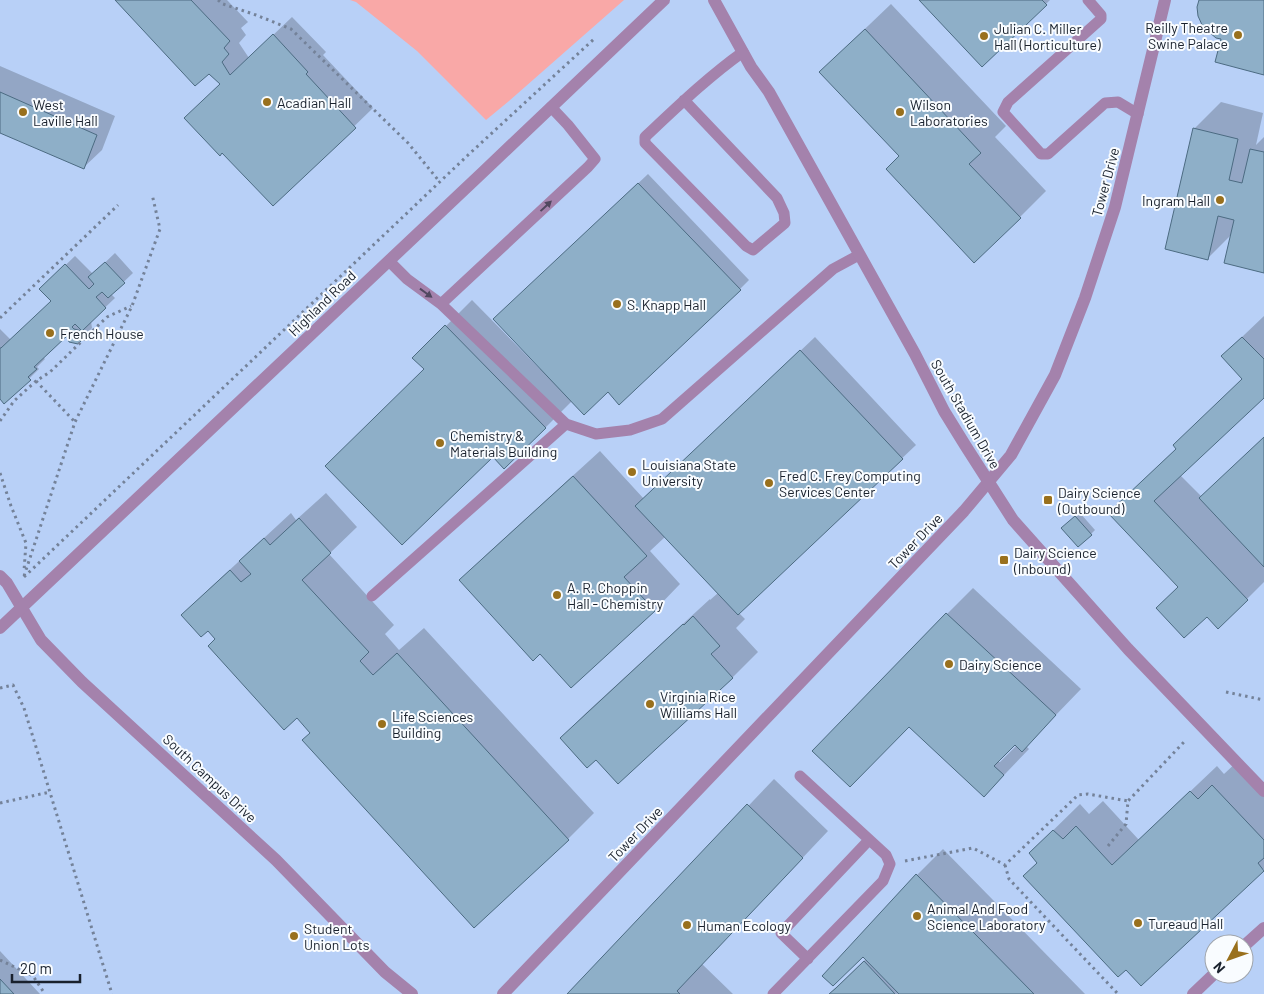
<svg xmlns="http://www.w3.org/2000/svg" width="1264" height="994" font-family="Barlow,sans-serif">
<rect width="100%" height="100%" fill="#c7dcfd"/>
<!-- built -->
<path fill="#b8d0f7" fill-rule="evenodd" d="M0,0H1264V994H0ZM1214,944H1244V974H1214Z"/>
<!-- green -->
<path fill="#f9a8a7" d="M350,0H624L509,101L486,120L417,51L356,2Z"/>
<!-- shadow -->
<path fill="#0003" fill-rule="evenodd" d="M116,0H227L248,22L241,28L246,35L239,43L249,58L292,17L326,52L323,55L373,108L273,205L221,84Z
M921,0H1050L1046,4Z
M891,4L1006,126L995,137L1046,191L1020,217L901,156L847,46Z
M0,66L115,116L102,150L83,168L0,132Z
M1221,102L1263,113L1256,145L1264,137V272L1232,234L1208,258L1195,128Z
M648,174L749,280L740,289L608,391L573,400L545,428L425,369L440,332L472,300L540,369L541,367L504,310Z
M115,253L133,273L111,294L115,298L91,321L92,328L78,343L68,333L43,357L45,359L37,367L39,369L5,402L0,397V329L11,340L52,301L50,280L75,256L93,274Z
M1264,316V396L1180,475L1202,497L1264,437V582L1247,599L1179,586L1136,487L1177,448L1243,379L1222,356Z
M815,337L916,445L739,613L745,619L736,628L758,652L732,678L596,758L561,738L587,712L710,599V600L718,593L665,537L650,551L680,584L655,610L572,686L540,652L461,580L487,554L600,451L644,499Z
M326,493L357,527L329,554L394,625L385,634L399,650L424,628L594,813L568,839L311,732L297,717L216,639L208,629L183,615L209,589L291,513L296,520Z
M1080,513L1095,530L1091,534L1063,528Z
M973,588L1081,689L1026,746L1029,749L984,796L947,614ZM1018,740L1020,742L1000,762H997Z
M1239,760L1264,787V869L1142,984L1030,853L1080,804L1089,814L1103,801L1139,840L1217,766L1224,774Z
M774,779L828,831L702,964L733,994H569Z
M943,849L1085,994H829L867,958L917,875Z
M0,951L40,994H0Z"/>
<!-- building -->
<path fill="#8eafc8" stroke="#4c6b82" d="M115,0H191L230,41L224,48L229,54L222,62L230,75L273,34L308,72L306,74L356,128L273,206L222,153L220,156L184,118L220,84L209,74L195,86Z
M919,0H1042L1047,5L982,67Z
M1199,0H1264V75L1215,62L1221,39L1216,38L1203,27L1198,16L1197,7Z
M865,29L981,153L969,164L1021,218L974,263L886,169L899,156L819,72Z
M0,92L97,135L84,169L0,133Z
M1193,128L1238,139L1229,180L1242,183L1250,149L1264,152V273L1224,263L1234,220L1218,216L1208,260L1165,249Z
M638,183L741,290L619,405L608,392L584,415L493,319Z
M105,262L125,283L108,298L102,292L96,297L106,308L82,331L75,324L72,327L74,329L82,331L83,339L78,344L69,342L67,336L34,367L37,369L28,377L31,380L4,404L0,399V348H1L51,301L39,289L65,264L89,289L94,284L88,277Z
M445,325L546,428L504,469L493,457L402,545L325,466L424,369L412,358Z
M1242,337L1264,359V398L1154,501L1248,600L1218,629L1207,617L1184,638L1156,608L1178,587L1108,513L1176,449L1173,445L1242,379L1221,356Z
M800,350L903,459L738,615L635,506Z
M1264,437V567L1199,498Z
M573,476L647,556L624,577L655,611L571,688L540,654L533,661L459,580Z
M1075,516L1092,535L1078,547L1061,528Z
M299,518L331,553L302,580L369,652L360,661L373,675L397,653L569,840L474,928L302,740L310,733L297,718L284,730L208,646L215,639L208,631L201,637L181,615L230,570L241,582L251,574L239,561L264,538L270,545Z
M946,613L1056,715L1022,752L1015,745L994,766L1004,775L984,797L909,727L850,787L812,751Z
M693,616L720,646L711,654L733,678L618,784L596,760L587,768L560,738L683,624L684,625Z
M1212,785L1264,840V858L1258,863L1264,871L1141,986L1126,970L1118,977L1023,876L1037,863L1029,853L1053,830L1063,839L1076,826L1112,865L1190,791L1198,799Z
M747,804L803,858L677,991L680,994H567Z
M916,874L1034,994H899L863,957L833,986L822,976Z
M864,961L895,994H829L836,988Z
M0,979L14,994H0Z"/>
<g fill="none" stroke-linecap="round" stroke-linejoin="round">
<!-- path -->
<path stroke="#748299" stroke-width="3" stroke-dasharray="2.5 4" stroke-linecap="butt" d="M218,0L223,4L256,15L291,29L408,143L439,181
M0,318L118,205
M36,381L75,422
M0,421L14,401L36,381L50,372L107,317L131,306
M0,473L11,506L26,543L24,571
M24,576L75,422L132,306L160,229L152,194
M24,577L467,156L594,39
M0,688L13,685L24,708L112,994
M1226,692L1264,700
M0,803L50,792
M1108,846L1126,824L1128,801L1184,742
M905,861L973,848L1005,865L1078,795L1088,794L1128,801
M1005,865L1009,879L1118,994
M0,960L33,976L45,994"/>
<!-- service -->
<path stroke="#a482ac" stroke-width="11" d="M1088,0L1101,15V19L1008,102L1003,112L1041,154H1048L1105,103L1118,102L1138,114
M684,100L777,198L784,213L785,223L753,250L746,246L645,143V137C677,107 708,77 743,52
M389,261L407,279L441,304L588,167L595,159L568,125L551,107
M441,304L566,424L596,434L630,430L662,419L833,269L859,255
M372,596L566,424
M808,959L781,933L869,840
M773,994L883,881L890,864L886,855L800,776"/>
<!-- minor -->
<path stroke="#a482ac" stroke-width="12" d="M0,576L7,583L41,640L82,682L276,860L385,972L412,994
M1244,946L1264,928
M503,994L964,511L1011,455L1055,375L1085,298L1115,207L1165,0
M1193,994L1214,974"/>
<!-- tertiary -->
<path stroke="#a482ac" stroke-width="12" d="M714,0L751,67L769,92L915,354L944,411L965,445L1013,520L1128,649L1264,791
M0,628L483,172L664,0"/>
</g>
<!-- one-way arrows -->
<defs><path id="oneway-solid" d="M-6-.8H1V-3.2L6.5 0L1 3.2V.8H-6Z" transform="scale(1.25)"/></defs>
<g fill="#514860">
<use href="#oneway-solid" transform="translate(546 206) rotate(-43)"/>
<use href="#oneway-solid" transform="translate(426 293) rotate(36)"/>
</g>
<!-- markers -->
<g fill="#99701d" stroke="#f9fcff" stroke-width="2">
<circle cx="1238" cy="35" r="5"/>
<circle cx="984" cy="36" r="5"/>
<circle cx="267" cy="102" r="5"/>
<circle cx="23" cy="112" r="5"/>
<circle cx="900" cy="112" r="5"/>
<circle cx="1220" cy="200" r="5"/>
<circle cx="617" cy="304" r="5"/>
<circle cx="50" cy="333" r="5"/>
<circle cx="440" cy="443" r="5"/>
<circle cx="632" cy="472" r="5"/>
<circle cx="769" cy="483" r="5"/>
<rect x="1043" y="495" width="10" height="10" rx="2.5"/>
<rect x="999" y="555" width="10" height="10" rx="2.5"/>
<circle cx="557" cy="595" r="5"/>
<circle cx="949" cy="664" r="5"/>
<circle cx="650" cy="704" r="5"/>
<circle cx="382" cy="724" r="5"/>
<circle cx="917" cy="916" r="5"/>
<circle cx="1138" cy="923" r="5"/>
<circle cx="687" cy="925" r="5"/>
<circle cx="294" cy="936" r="5"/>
</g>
<g text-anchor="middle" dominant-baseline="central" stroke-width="4" stroke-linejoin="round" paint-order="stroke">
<!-- poi labels -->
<g font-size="14" fill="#19212d" stroke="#f9fcff" text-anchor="start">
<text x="1228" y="27" text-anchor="end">Reilly Theatre<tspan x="1228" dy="16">Swine Palace</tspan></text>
<text x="994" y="28">Julian C. Miller<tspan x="994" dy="16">Hall (Horticulture)</tspan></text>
<text x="277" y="102">Acadian Hall</text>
<text x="33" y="104">West<tspan x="33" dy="16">Laville Hall</tspan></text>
<text x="910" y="104">Wilson<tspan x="910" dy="16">Laboratories</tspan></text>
<text x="1210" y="200" text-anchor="end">Ingram Hall</text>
<text x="627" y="304">S. Knapp Hall</text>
<text x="60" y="333">French House</text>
<text x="450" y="435">Chemistry &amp;<tspan x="450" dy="16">Materials Building</tspan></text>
<text x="642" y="464">Louisiana State<tspan x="642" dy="16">University</tspan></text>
<text x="779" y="475">Fred C. Frey Computing<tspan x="779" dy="16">Services Center</tspan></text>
<text x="1058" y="492">Dairy Science<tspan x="1058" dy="16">(Outbound)</tspan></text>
<text x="1014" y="552">Dairy Science<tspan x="1014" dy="16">(Inbound)</tspan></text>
<text x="567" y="587">A. R. Choppin<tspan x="567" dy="16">Hall - Chemistry</tspan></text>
<text x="959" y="664">Dairy Science</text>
<text x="660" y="696">Virginia Rice<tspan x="660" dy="16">Williams Hall</tspan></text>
<text x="392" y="716">Life Sciences<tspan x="392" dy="16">Building</tspan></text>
<text x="927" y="908">Animal And Food<tspan x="927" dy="16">Science Laboratory</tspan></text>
<text x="1148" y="923">Tureaud Hall</text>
<text x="697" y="925">Human Ecology</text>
<text x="304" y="928">Student<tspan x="304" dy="16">Union Lots</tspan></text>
</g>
<!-- street labels -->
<g font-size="14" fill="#19212d" stroke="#f9fcff">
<text transform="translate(1105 182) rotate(-75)">Tower Drive</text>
<text transform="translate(322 303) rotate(-44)">Highland Road</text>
<text transform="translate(966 414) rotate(60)">South Stadium Drive</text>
<text transform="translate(915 541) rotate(-46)">Tower Drive</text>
<text transform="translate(210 778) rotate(43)">South Campus Drive</text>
<text transform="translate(635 834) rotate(-46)">Tower Drive</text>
</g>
</g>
<!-- north arrow -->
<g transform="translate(1229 959) rotate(229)"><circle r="24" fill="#f9fcff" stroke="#9fa4ab"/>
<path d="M0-4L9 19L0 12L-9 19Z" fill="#99701d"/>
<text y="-8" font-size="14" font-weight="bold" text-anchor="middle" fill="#19212d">N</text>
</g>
<!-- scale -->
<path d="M12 974v8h68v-8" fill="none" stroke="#19212d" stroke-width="2.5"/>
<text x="20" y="974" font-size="15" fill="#19212d" stroke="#f9fcff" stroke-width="4" paint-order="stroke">20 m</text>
</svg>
